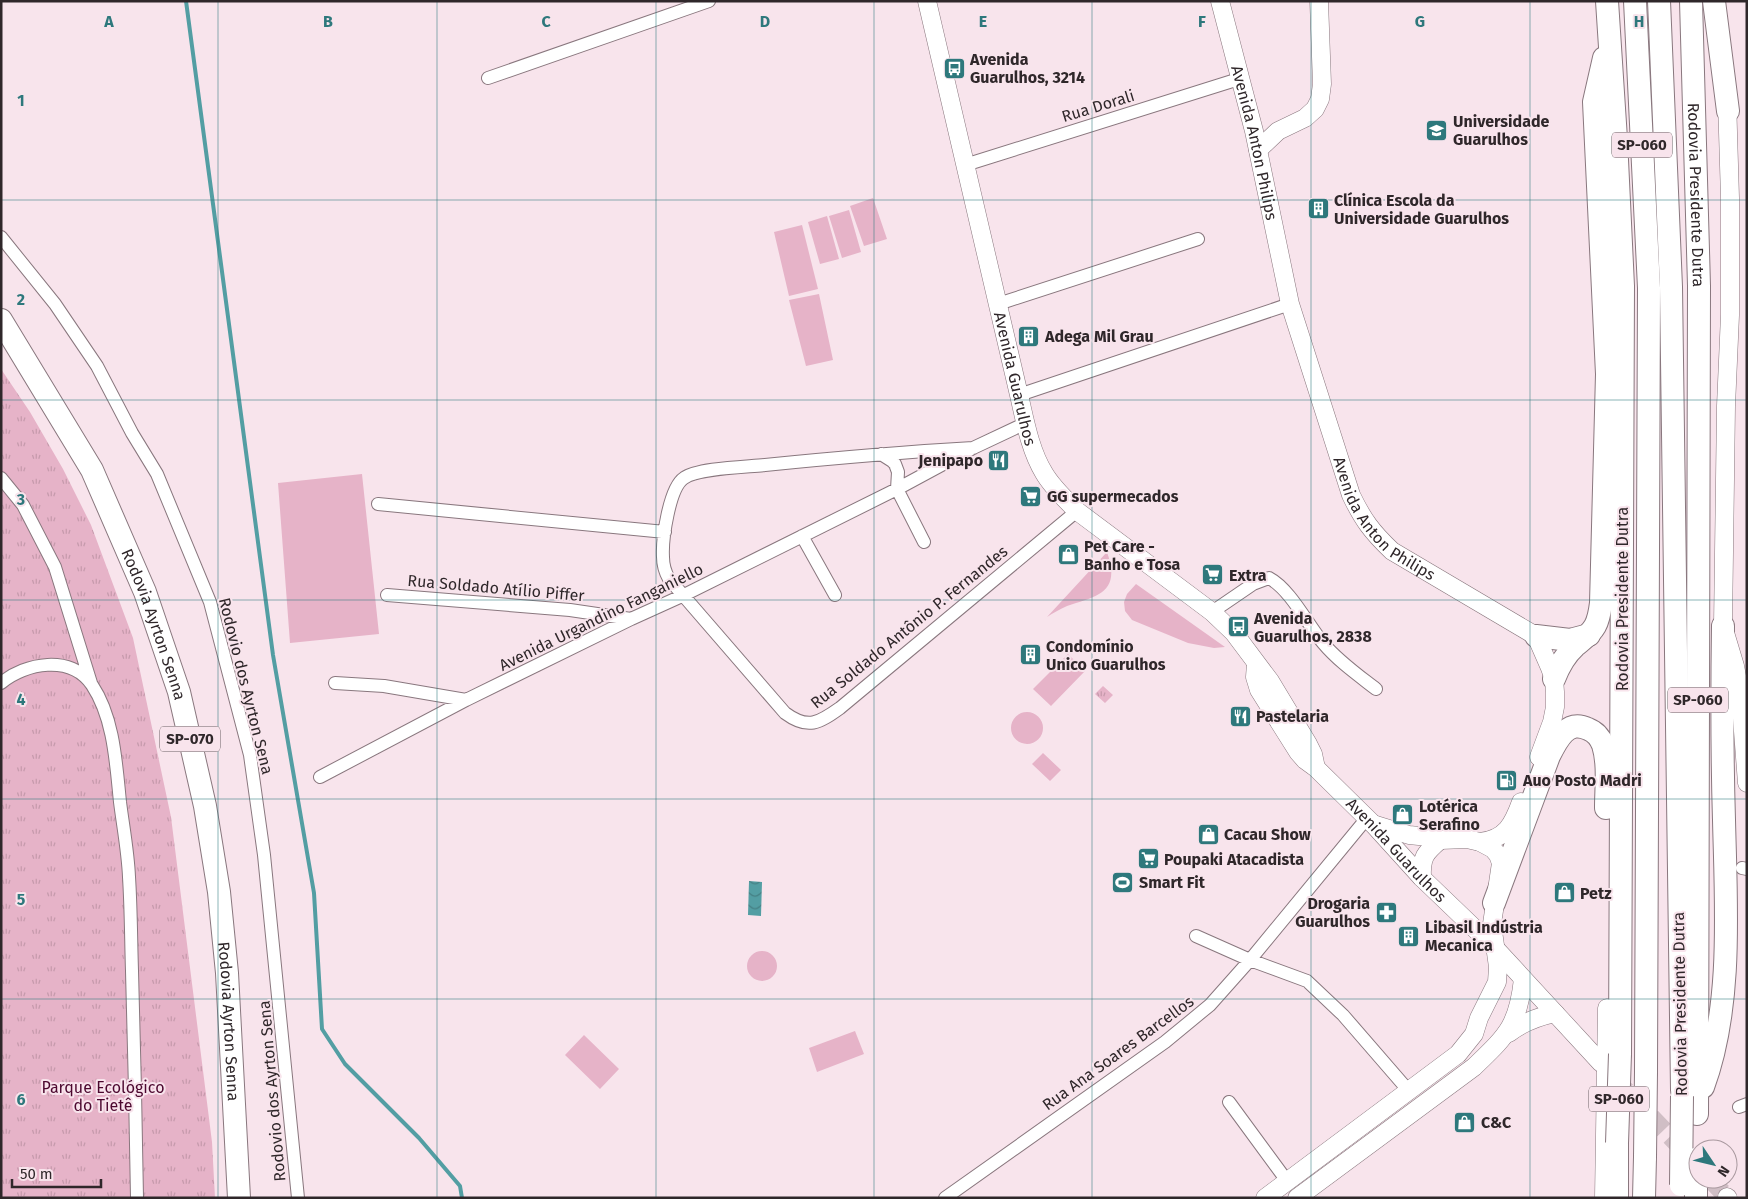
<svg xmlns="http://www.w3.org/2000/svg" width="1748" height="1199" font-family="'Fira Sans',sans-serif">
<defs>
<pattern id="park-tufts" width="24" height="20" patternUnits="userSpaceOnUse" patternTransform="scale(1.25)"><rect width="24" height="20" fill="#e6b3c8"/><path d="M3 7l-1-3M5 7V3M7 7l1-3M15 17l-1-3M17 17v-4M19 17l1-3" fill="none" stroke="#c69aac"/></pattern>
<pattern id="water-waves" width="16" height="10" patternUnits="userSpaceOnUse" patternTransform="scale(1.25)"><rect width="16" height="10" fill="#539ea3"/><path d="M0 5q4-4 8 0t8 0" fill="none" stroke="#458185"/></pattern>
</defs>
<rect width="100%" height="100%" fill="#f8e4ec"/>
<!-- grass -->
<path fill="#e6b3c8" d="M873,198L887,239L864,246L850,206Z
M849,210L861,252L842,258L829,216Z
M827,216L839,259L820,264L808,222Z
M802,225L818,289L789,296L774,232Z
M819,294L833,360L806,366L789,300Z
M362,474L379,634L290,643L278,483Z
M1107,552C1121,592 1099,596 1067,606C1060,609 1053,613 1047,617Z
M1136,584L1225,647L1214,648L1188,643L1132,620L1125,611L1124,602L1127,594Z
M1068,654L1085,671L1051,706L1033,689Z
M1011 728a16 16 0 1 1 32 0a16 16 0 1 1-32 0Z
M1043,753L1061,770L1050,781L1032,764Z
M747 966a15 15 0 1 1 30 0a15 15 0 1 1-30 0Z
M855,1031L864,1054L817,1072L809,1048Z
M584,1035L619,1069L600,1089L565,1055Z"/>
<!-- park -->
<path fill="url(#park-tufts)" d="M1,369L30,412L63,469L91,525L133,638L171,817L212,1142L215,1198H1Z
M1103,686L1113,695L1105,703L1095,694Z"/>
<!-- water -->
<path fill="url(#water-waves)" d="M749,881L762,882L761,916L748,915Z"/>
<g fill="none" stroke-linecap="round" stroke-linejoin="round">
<!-- stream -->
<path stroke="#539ea3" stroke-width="4" d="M186,1L273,655L314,893L322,1029L345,1064L419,1138L460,1186L462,1198"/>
<!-- secondary-tunnel -->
<path stroke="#d0bec5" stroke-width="18" stroke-dasharray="18 9" stroke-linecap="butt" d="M1614,1078L1686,1153
M1710,1179L1727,1197"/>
<defs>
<path id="street" d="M488,78L709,1
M965,165L1242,78
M1,237L55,304L97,366L132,433L157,474L210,602L250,755L264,855L298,1198
M998,304L1198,239
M1019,395L1290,304
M973,448C904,452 834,458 765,465C746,467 698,468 684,478C669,488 662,540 663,557C663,565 665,572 669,579L785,713C808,730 819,723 840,708L1077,511
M881,454L892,461L895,464L898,472L897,489L924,542
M1,478L23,505L55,567L91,683
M378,504L665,532
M802,536L835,595
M387,595L570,610L631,619
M1212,612L1253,584L1269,578C1290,589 1308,625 1323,643C1338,661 1358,675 1376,689
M1,683C25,663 71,654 92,685C114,718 116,763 120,802C123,826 128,852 129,877C131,908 131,940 132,971C134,1047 136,1122 137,1198
M335,683L384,686L466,700
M320,777L466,700L631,619L684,595L897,489L973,448L1026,423
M1742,868L1747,869
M1196,936L1250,960L1307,981L1343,1015L1408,1090
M1229,1102L1287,1181
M1739,1107L1747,1104
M945,1198L1165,1042L1210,1005L1250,960L1367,818"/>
<g id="secondary">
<path id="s1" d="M927,1L1019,395C1025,421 1030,450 1044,473C1052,487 1065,499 1077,511L1212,612L1234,633L1270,681L1308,744L1313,754L1316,768"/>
<path id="s2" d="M1220,1L1254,131L1290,304L1351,495C1363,520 1372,532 1392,551L1536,636L1550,668L1554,679L1555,692V707L1552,722L1539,757"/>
<path d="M1727,99L1730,198V315L1726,406L1723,626L1735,666L1740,692L1747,783"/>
<path d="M1258,150L1278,131L1305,118L1315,109L1320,99L1322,84L1319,1"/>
<path id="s3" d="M1256,664L1255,677L1259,690L1298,752L1305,760L1316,768L1373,824L1422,878L1495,948L1601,1063"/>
<path d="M1480,842C1506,839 1513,824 1521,802"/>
<path d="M1422,878C1421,857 1425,853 1440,840"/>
<path d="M1509,1033C1523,1022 1537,1017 1555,1013"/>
<path d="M1727,1197L1728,1198"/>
<path d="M1265,1198L1458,1054L1474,1034L1479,1018L1497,982L1498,967L1492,924L1501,863L1498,855L1493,849L1480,842L1467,839L1440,840L1429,837L1409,835L1373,824"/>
<path d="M1297,1198L1474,1067C1507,1035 1518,1026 1523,979"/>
<path d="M1604,1198L1607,1008"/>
</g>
<g id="highway">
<path d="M1607,1L1616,139L1623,286L1620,1054"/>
<path d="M1635,1L1649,288L1646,1072"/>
<path d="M1659,1L1671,287L1682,1090"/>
<path id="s4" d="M1691,1L1699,286L1697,1114"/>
<path d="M1714,1L1728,111"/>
<path id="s5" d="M1,320L92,470L145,592L179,692L205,806L219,892L227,973L239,1198"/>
<path d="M1536,636L1570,640L1589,635"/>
<path d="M1554,679C1559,666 1565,655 1575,646C1582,640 1590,635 1595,626C1599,619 1600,611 1601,603L1607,374L1594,102L1604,58"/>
<path d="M1494,903L1549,756C1557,740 1567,719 1588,729C1596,732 1600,737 1603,745C1609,764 1606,788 1606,808"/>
<path d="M1703,1087C1733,1006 1726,906 1724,820C1722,755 1722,691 1723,626"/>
<path d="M1617,1198V1143"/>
<path d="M1644,1198L1645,1157"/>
</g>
</defs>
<!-- street casing -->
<use href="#street" stroke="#89777e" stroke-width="14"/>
<!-- secondary casing -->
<use href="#secondary" stroke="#89777e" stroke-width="19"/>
<!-- highway casing -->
<use href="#highway" stroke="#89777e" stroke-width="24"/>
<!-- street -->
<use href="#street" stroke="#fff" stroke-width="12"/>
<!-- secondary -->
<use href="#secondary" stroke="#fff" stroke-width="18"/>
<!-- highway -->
<use href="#highway" stroke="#fff" stroke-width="22"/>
<defs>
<path id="highway-bridge" d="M1617,1143L1620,1054
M1645,1157L1646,1072
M1681,1185L1682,1096
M1696,1198V1159"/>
</defs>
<!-- highway-bridge casing -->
<use href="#highway-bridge" stroke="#89777e" stroke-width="24" stroke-linecap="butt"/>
<!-- highway-bridge -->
<use href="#highway-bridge" stroke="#fff" stroke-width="22"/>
</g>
<!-- grid -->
<path fill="none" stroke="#2e787c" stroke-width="1" stroke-opacity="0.55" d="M218,1V1198M437,1V1198M656,1V1198M874,1V1198M1092,1V1198M1311,1V1198M1530,1V1198M1,200H1747M1,400H1747M1,600H1747M1,799H1747M1,999H1747"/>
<!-- icons -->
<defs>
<symbol id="bus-square" viewBox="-11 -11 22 22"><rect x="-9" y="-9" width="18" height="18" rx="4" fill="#2e787c" stroke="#f8e4ec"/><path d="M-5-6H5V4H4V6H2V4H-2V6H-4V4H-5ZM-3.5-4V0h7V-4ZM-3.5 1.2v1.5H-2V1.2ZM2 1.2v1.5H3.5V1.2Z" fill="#fff"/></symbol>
<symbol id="university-square" viewBox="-11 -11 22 22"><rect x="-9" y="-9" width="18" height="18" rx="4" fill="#2e787c" stroke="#f8e4ec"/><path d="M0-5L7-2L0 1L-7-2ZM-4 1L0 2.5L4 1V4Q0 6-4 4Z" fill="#fff"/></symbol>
<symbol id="building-square" viewBox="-11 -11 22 22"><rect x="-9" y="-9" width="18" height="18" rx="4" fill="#2e787c" stroke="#f8e4ec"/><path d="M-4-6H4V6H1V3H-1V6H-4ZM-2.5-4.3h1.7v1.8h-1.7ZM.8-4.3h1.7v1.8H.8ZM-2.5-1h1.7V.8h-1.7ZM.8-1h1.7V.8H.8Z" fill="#fff"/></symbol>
<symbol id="restaurant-square" viewBox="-11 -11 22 22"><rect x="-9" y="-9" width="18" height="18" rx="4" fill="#2e787c" stroke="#f8e4ec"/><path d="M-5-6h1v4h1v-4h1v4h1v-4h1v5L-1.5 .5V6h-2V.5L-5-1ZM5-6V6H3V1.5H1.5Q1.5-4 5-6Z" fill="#fff"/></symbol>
<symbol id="supermarket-square" viewBox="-11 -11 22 22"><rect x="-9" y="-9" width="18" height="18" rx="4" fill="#2e787c" stroke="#f8e4ec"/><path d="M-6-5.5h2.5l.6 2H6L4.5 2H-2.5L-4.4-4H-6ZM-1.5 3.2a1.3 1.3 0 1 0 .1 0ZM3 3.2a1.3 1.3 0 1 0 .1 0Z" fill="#fff"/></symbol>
<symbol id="shop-square" viewBox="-11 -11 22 22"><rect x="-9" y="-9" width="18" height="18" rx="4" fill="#2e787c" stroke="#f8e4ec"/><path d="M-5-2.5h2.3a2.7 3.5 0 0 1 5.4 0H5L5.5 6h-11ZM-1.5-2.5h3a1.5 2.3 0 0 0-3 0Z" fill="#fff"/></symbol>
<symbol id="fuel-square" viewBox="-11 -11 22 22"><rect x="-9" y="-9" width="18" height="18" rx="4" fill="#2e787c" stroke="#f8e4ec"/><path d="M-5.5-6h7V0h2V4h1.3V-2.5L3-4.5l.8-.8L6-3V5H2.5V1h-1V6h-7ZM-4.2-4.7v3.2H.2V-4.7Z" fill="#fff"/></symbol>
<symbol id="stadium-square" viewBox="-11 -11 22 22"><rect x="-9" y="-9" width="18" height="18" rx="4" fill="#2e787c" stroke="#f8e4ec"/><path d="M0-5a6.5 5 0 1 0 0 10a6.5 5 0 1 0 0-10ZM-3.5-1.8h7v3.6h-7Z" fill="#fff"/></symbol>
<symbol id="pharmacy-square" viewBox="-11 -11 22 22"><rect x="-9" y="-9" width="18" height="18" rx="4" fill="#2e787c" stroke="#f8e4ec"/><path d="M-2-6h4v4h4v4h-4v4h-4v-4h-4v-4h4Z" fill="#fff"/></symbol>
</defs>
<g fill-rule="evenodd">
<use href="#bus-square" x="942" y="56" width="25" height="25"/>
<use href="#university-square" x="1424" y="118" width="25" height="25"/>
<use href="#building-square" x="1306" y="196" width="25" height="25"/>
<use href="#building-square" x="1016" y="324" width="25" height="25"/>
<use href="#restaurant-square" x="986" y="448" width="25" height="25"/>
<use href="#supermarket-square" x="1018" y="484" width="25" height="25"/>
<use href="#shop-square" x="1056" y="542" width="25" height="25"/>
<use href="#supermarket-square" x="1200" y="562" width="25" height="25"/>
<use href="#bus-square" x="1226" y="614" width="25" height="25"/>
<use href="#building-square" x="1018" y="642" width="25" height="25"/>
<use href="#restaurant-square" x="1228" y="704" width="25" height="25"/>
<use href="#fuel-square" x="1494" y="768" width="25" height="25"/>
<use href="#shop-square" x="1390" y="802" width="25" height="25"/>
<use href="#shop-square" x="1196" y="822" width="25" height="25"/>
<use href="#supermarket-square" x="1136" y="846" width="25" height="25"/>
<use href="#stadium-square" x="1110" y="870" width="25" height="25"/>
<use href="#shop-square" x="1552" y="880" width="25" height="25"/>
<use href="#pharmacy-square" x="1374" y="900" width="25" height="25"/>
<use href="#building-square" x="1396" y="924" width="25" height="25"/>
<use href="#shop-square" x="1452" y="1110" width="25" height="25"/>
</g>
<g text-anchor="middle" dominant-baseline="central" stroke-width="4" stroke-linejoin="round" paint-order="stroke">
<!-- shield labels -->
<g fill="#f8e4ec" stroke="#6b6064" stroke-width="1">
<rect x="1612" y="132.5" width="60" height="25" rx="4"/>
<rect x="1668" y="687.5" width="60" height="25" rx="4"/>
<rect x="160" y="726.5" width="60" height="25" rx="4"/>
<rect x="1589" y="1086.5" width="60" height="25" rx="4"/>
</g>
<g font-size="15" font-weight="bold" fill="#2f272a">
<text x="1642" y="145">SP-060</text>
<text x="1698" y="700">SP-060</text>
<text x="190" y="739">SP-070</text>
<text x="1619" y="1099">SP-060</text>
</g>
<!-- poi labels -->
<g font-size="16" font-weight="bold" fill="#2f272a" stroke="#f8e4ec" text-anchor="start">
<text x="970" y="59">Avenida<tspan x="970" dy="18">Guarulhos, 3214</tspan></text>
<text x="1453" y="121">Universidade<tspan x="1453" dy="18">Guarulhos</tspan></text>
<text x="1334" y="200">Clínica Escola da<tspan x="1334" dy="18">Universidade Guarulhos</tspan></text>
<text x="1045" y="336">Adega Mil Grau</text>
<text x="983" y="460" text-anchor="end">Jenipapo</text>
<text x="1047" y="496">GG supermecados</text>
<text x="1084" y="546">Pet Care -<tspan x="1084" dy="18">Banho e Tosa</tspan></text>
<text x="1229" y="575">Extra</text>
<text x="1254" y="618">Avenida<tspan x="1254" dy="18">Guarulhos, 2838</tspan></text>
<text x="1046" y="646">Condomínio<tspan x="1046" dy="18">Unico Guarulhos</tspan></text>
<text x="1256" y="716">Pastelaria</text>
<text x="1523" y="780">Auo Posto Madri</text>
<text x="1419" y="806">Lotérica<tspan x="1419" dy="18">Serafino</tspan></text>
<text x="1224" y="834">Cacau Show</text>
<text x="1164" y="859">Poupaki Atacadista</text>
<text x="1139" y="882">Smart Fit</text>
<text x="1580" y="893">Petz</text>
<text x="1370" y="903" text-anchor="end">Drogaria<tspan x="1370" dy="18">Guarulhos</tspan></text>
<text x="1425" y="927">Libasil Indústria<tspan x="1425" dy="18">Mecanica</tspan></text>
<text x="1481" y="1122">C&amp;C</text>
</g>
<!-- street labels -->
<g font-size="16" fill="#2f272a" stroke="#f8e4ec">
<text transform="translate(1098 106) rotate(-17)">Rua Dorali</text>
<text stroke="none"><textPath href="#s2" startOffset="146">Avenida Anton Philips</textPath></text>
<text stroke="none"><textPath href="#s4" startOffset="194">Rodovia Presidente Dutra</textPath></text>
<text stroke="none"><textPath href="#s1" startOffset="388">Avenida Guarulhos</textPath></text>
<text stroke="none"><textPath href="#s2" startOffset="551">Avenida Anton Philips</textPath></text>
<text transform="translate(496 588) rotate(5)">Rua Soldado Atílio Piffer</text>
<text transform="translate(1622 599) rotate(-90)">Rodovia Presidente Dutra</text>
<text transform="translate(601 617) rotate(-26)">Avenida Urgandino Fanganiello</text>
<text stroke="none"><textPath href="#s5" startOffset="342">Rodovia Ayrton Senna</textPath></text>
<text transform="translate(909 627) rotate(-39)">Rua Soldado Antônio P. Fernandes</text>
<text transform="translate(246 686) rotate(76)">Rodovio dos Ayrton Sena</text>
<text stroke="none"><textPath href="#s3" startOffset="239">Avenida Guarulhos</textPath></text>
<text transform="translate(1680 1004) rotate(-91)">Rodovia Presidente Dutra</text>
<text stroke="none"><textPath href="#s5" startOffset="748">Rodovia Ayrton Senna</textPath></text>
<text transform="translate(1118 1053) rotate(-36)">Rua Ana Soares Barcellos</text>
<text transform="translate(272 1091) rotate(-95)">Rodovio dos Ayrton Sena</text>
</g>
<!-- park labels -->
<g font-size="16" fill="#4c082f" stroke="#f8e4ec">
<text x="103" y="1087">Parque Ecológico<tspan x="103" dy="18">do Tietê</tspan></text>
</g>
</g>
<g font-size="16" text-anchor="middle" font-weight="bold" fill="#2e787c" stroke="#f8e4ec" stroke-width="4" stroke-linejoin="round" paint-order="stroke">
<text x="109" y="27">A</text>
<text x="328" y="27">B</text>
<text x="546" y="27">C</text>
<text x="765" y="27">D</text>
<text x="983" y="27">E</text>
<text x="1202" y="27">F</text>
<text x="1420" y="27">G</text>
<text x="1639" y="27">H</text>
<text x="21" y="106">1</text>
<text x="21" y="305">2</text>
<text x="21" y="505">3</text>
<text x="21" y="705">4</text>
<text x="21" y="905">5</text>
<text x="21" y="1105">6</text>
</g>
<!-- border -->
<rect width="1748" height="1199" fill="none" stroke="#2f272a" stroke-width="5"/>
<!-- north arrow -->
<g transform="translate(1713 1164) rotate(125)"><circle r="24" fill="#f8e4ec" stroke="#a8989e"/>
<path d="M0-4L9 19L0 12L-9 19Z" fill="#2e787c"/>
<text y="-8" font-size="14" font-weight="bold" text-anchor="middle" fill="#2f272a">N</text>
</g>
<!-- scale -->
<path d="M12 1179v8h89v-8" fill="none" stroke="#2f272a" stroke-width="2.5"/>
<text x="20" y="1179" font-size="15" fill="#2f272a" stroke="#f8e4ec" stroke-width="4" paint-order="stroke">50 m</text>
</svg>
